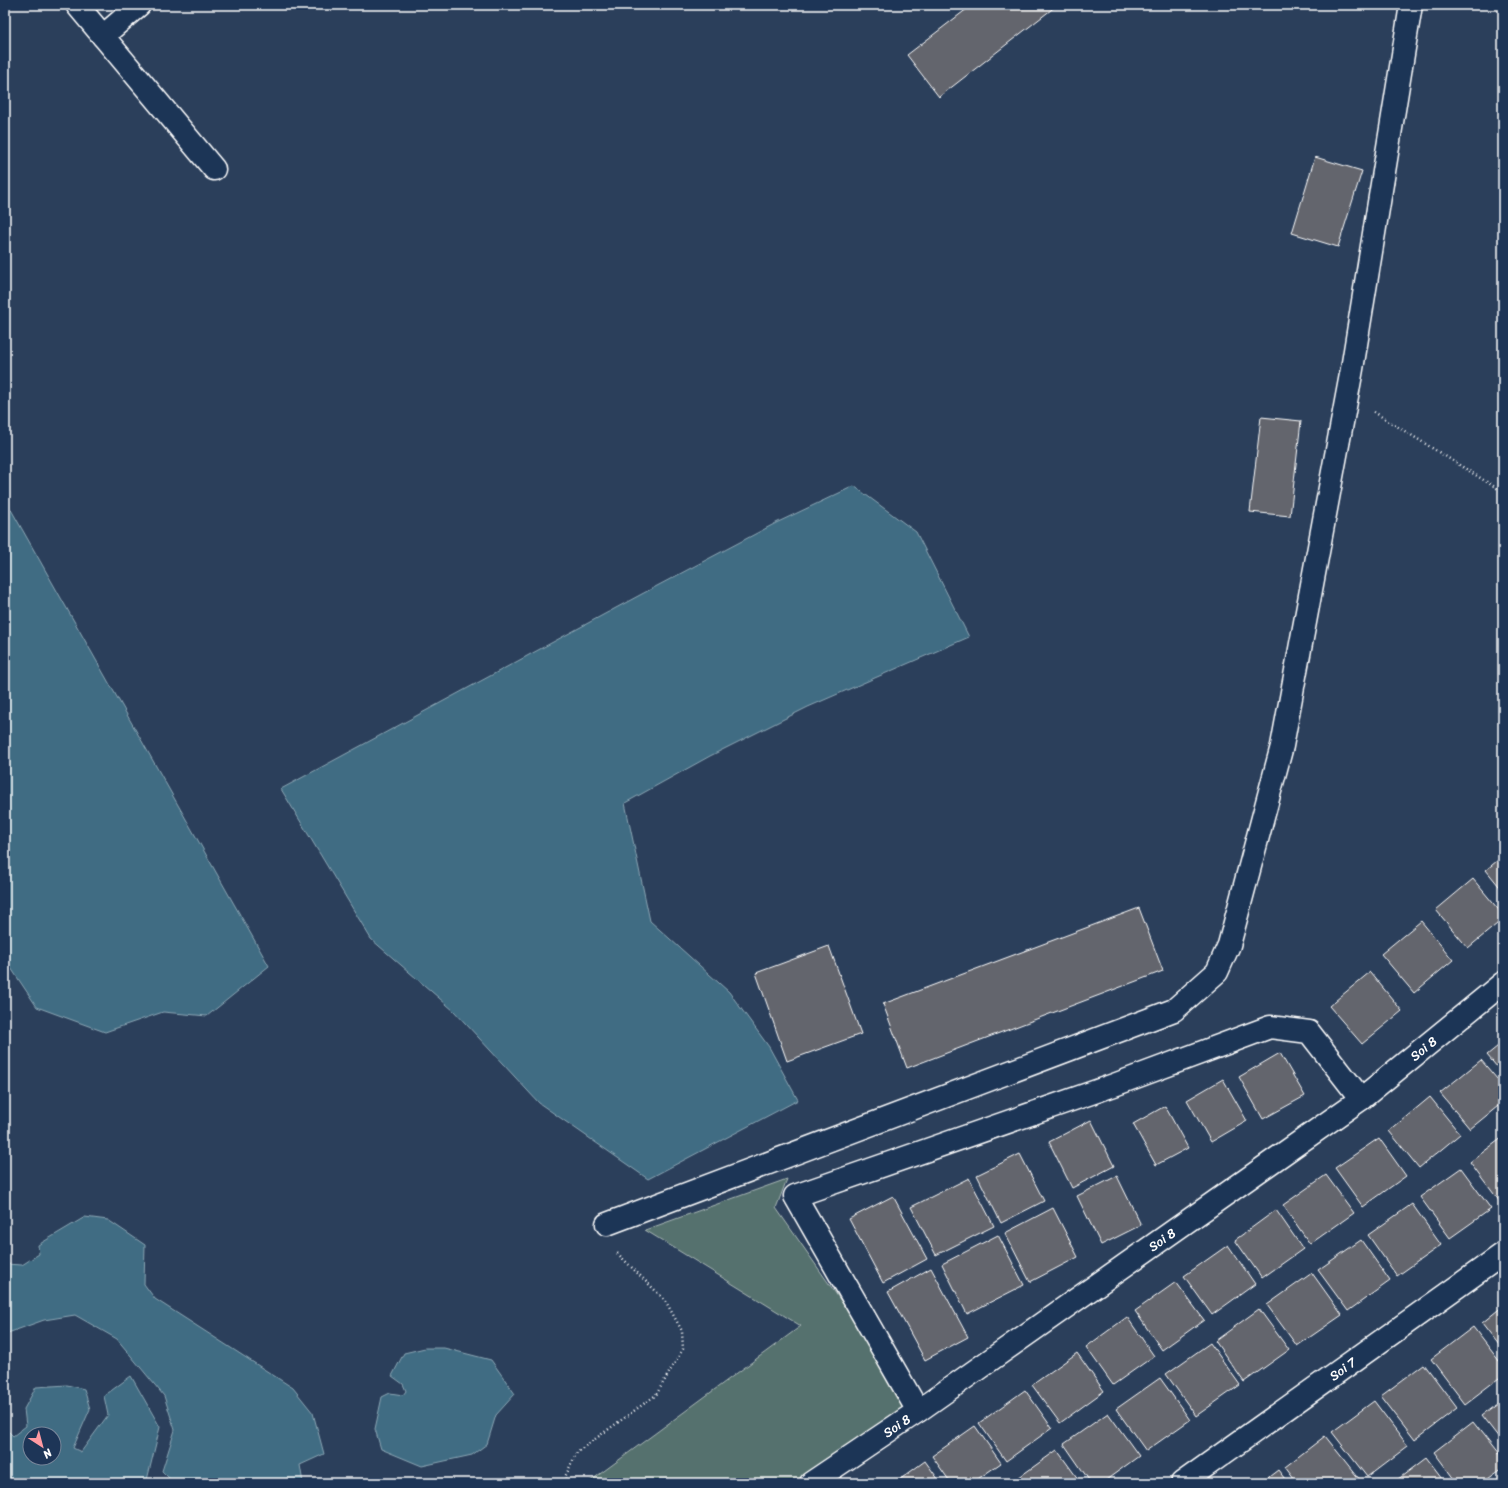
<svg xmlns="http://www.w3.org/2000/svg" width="1508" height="1488" font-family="Sriracha,sans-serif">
<rect width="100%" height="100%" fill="#2b3f5b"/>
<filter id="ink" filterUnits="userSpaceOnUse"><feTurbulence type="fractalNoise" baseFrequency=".025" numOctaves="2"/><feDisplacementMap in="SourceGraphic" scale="8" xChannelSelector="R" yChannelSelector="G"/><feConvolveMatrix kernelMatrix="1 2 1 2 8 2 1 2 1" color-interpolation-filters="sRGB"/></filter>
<g filter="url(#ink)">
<!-- green -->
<path fill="#55716e" stroke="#aab8b6" d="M787,1179L776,1208L918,1411L811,1483H590L589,1482L801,1326L645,1230Z"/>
<!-- water -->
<path fill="#406c83" stroke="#8ca7b5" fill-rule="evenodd" d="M854,486L916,532L969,637L808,707L710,756L625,803L650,921L729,992L769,1047L798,1100L648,1179L539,1103L454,1011L371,939L281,789L640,595L776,523Z
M5,499L269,966L207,1016L163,1012L105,1032L37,1007L5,959Z
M85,1217L108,1220L145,1245L144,1284L155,1299L293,1388L313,1413L324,1454L300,1465L303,1483H174L162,1471L175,1430L164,1396L117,1339L75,1315L44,1320L5,1334V1264L22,1265L39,1254L38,1245Z
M425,1348H444L491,1360L515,1394L496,1415L487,1444L472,1455L422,1466L381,1449L375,1429L382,1397L390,1393L403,1395L406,1391L403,1384L392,1376L404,1353Z
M131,1376L160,1427L147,1480L152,1483H5V1428L13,1436L26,1426L24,1409L36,1387L67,1385L84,1389L90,1409L73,1448L81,1452L108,1415L104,1396ZM30,1434H54V1458H30Z"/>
<!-- building -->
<path fill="#63656d" stroke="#fff" d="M972,5H1055L1056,6L939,97L907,55Z
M1315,157L1362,171L1338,247L1292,233Z
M1261,417L1301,421L1290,516L1250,512Z
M1503,856V891L1486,870Z
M1473,879L1503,915V919L1468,948L1436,910Z
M1139,908L1163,971L907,1068L883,1004Z
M1421,921L1453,960L1414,993L1381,954Z
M829,946L861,1034L787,1061L756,973Z
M1370,972L1402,1011L1362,1044L1329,1006Z
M1503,1042V1074L1487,1055Z
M1280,1053L1305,1096L1263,1119L1239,1077Z
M1481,1060L1503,1086V1102L1470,1129L1440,1093Z
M1223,1079L1247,1121L1211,1142L1187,1100Z
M1430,1097L1460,1134L1419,1168L1389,1131Z
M1165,1106L1188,1148L1156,1165L1133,1124Z
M1091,1120L1114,1166L1072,1188L1049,1142Z
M1503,1137V1200L1500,1202L1470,1162Z
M1379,1138L1406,1176L1363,1207L1335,1168Z
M1020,1154L1044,1201L1001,1223L977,1175Z
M1461,1168L1491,1209L1450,1238L1420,1197Z
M1326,1175L1354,1213L1310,1244L1283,1205Z
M1117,1176L1141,1225L1101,1245L1077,1196Z
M969,1178L994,1226L936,1255L911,1207Z
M893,1196L927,1259L883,1283L849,1219Z
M1412,1204L1441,1245L1397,1276L1368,1235Z
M1053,1208L1078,1257L1030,1282L1005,1233Z
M1276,1210L1303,1249L1262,1278L1235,1240Z
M998,1235L1024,1285L967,1314L942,1264Z
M1361,1240L1390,1281L1348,1311L1318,1270Z
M1228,1245L1255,1284L1212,1315L1184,1276Z
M931,1268L968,1337L925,1360L888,1292Z
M1312,1273L1342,1315L1297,1346L1267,1305Z
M1176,1282L1204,1320L1162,1350L1135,1311Z
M1503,1306V1350L1482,1323Z
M1259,1309L1289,1350L1244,1382L1215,1341Z
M1127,1317L1154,1356L1113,1385L1086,1347Z
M1473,1327L1503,1366V1375L1465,1404L1431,1359Z
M1210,1343L1240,1385L1196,1416L1166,1374Z
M1077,1353L1104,1391L1060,1423L1032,1385Z
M1424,1364L1457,1408L1415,1440L1381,1396Z
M1160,1378L1190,1420L1146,1451L1116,1409Z
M1025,1390L1052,1428L1006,1461L979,1423Z
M1503,1400V1443L1482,1416Z
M1374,1401L1408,1446L1367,1477L1332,1432Z
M1108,1413L1139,1456L1102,1483H1091L1064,1444Z
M1473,1422L1503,1460V1467L1481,1483H1457L1434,1452Z
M975,1426L1001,1463L972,1483H951L932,1456Z
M1325,1436L1360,1480L1356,1483H1297L1285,1467Z
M1057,1450L1081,1483H1017L1015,1480Z
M1426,1458L1445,1483H1393Z
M925,1461L941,1483H895Z
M1278,1470L1288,1483H1261Z"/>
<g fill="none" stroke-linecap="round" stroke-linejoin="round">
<defs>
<g id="street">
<path d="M77,5L214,169"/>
<path d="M103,36L139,5"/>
<path d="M607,1224L1174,1010L1217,972L1229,945L1282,746L1352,369L1411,5"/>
<path d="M918,1411L795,1196L1114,1085L1270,1027L1309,1032L1361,1099"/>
<path id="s1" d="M811,1483L918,1411L1361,1099L1503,983"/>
<path id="s2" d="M1182,1483L1503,1254"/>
</g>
</defs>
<!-- street casing -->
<use href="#street" stroke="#fff" stroke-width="25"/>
<!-- path -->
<path stroke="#fff" stroke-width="2.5" stroke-dasharray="1 3" stroke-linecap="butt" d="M1374,412L1503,492
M566,1483L565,1477L577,1452L656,1395L683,1349L682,1331L665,1300L616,1252"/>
<!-- street -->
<use href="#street" stroke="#1d3557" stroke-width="22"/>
</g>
</g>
<g text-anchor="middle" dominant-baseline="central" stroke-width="3.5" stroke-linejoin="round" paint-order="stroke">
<!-- street labels -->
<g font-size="13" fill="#fff" stroke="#1d3557">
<text stroke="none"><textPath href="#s1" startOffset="751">Soi 8</textPath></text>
<text stroke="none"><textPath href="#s1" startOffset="427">Soi 8</textPath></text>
<text stroke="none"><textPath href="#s2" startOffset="197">Soi 7</textPath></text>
<text stroke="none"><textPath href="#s1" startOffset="103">Soi 8</textPath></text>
</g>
</g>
<!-- margin -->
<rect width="1508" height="1488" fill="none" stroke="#1d3557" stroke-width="20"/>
<rect x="10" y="10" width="1488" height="1468" fill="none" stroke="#fff" stroke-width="1.5" filter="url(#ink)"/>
<!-- north arrow -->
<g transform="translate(42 1446) rotate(144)"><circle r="19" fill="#1d3557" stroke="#77869a"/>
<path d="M0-3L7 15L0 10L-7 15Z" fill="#ff9aa2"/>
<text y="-6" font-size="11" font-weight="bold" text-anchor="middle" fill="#ffffff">N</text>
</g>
</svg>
